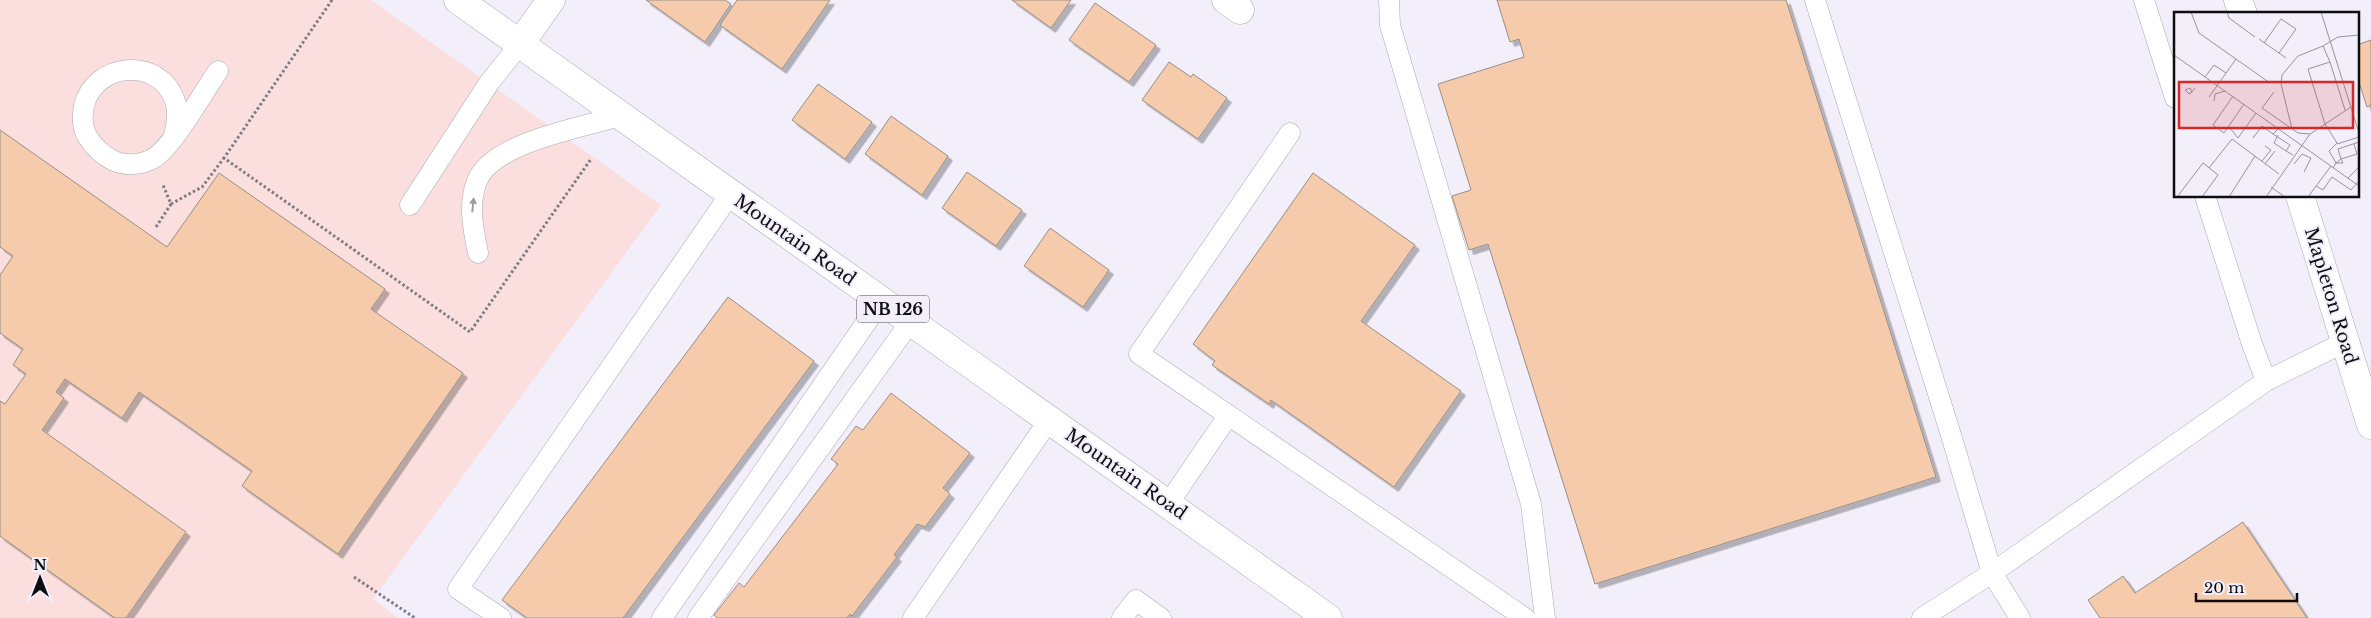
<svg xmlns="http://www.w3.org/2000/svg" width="2371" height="618" font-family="'Libre Baskerville',serif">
<defs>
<filter id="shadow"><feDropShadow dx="4.5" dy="4.5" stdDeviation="0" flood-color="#0004"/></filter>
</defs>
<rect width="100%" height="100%" fill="#f2eefa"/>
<!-- education -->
<path fill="#fadfde" d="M0,0H371L661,205L373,599L398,618H0Z"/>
<!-- building -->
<path fill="#f6cbab" stroke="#988e86" filter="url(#shadow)" d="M646,0H725L731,4L705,42Z
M737,0H830L782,69L720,25Z
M1012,0H1071L1051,28Z
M1497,0H1786L1936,477L1595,584L1488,244L1469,250L1452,196L1471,190L1438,84L1524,57L1519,39L1510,42Z
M1095,3L1156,45L1129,82L1069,40Z
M2371,40V105L2367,107L2357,76V45Z
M1169,62L1191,77L1193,74L1227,98L1198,139L1142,100Z
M818,84L872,122L845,159L792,120Z
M891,116L948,156L922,195L865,154Z
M0,130L167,247L219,173L385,289L371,309L463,373L338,554L242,486L252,471L139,392L122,418L65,379L56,392L64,398L42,430L186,532L126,618H115L0,536V401L5,404L26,374L13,365L23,349L0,333V275L13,256L0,247Z
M967,172L1022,210L996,246L942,208Z
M1313,173L1415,245L1361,321L1461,391L1394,487L1271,400L1269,404L1212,365L1215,361L1193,344Z
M1050,228L1109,270L1083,307L1024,266Z
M728,297L814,361L623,618H527L502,600Z
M891,393L970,453L943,488L950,494L925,527L917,524L894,555L897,557L852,616L850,614L847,618H717L714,615L739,583L744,587L838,464L831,459L856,426L863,430Z
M2243,522L2307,618H2100L2088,600L2123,576L2135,593Z"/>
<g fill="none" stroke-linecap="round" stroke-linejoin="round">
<defs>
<path id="service" d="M1389,0L1390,25L1531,504L1545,618
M1815,0L1951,435L1992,573L2020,618
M2144,0L2175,98
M1290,133L1139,354L1525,618
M174,135C177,123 179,112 175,101C160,56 94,62 84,106C82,116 82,127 87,136C94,148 102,155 114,161C125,166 141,165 152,159C171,150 204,91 218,71
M2205,196L2251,341L2266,381
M410,205L489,83L520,44
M478,253C473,229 468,204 477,181C493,142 583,127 621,116
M1168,504L1228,416
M501,618L458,589L731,193
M662,618L881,301
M698,618L911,321
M913,618L1049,420
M1122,618L1136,600L1161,618
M1922,618L1992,573L2266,381L2345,342"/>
<path id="minor" d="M1226,0L1240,10
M520,44L551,0"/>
<path id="secondary" d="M2238,0L2243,14
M2300,196L2371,425"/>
<path id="primary" d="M458,0L1328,618"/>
</defs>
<!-- service casing -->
<use href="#service" stroke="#aca8b3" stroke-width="21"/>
<!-- minor casing -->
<use href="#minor" stroke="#aca8b3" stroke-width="29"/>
<!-- secondary casing -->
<use href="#secondary" stroke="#aca8b3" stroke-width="29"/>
<!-- primary casing -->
<use href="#primary" stroke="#aca8b3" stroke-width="29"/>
<!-- path -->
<path stroke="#7e7c83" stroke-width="3" stroke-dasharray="2.5 2.5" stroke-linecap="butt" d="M332,0L224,158L470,332L591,159
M171,204L202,187L224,158
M156,227L171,204L163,185
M354,577L415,618"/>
<!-- service -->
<use href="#service" stroke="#fff" stroke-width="20"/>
<!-- minor -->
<use href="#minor" stroke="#fff" stroke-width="28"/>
<!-- secondary -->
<use href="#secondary" stroke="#fff" stroke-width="28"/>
<!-- primary -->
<use href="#primary" stroke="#fff" stroke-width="28"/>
</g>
<!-- one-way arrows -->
<defs><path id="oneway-solid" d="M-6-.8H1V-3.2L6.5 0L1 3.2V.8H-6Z" transform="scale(1.25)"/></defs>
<use fill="#9f9e9f" href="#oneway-solid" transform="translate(473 205) rotate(-84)"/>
<g text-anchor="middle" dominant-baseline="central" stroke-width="4" stroke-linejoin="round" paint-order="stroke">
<!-- shield labels -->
<rect fill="#f2eefa" stroke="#525056" stroke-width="1" x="857" y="295.5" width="72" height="27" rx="4"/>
<g font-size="16" font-weight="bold" fill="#0e0d10">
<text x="893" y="309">NB 126</text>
</g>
<!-- street labels -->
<g font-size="18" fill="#0e0d10" stroke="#f2eefa">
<text transform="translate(795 240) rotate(35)">Mountain Road</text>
<text transform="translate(2331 296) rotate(73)">Mapleton Road</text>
<text transform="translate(1126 474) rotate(35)">Mountain Road</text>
</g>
</g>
<!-- overview -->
<g transform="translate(2174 12)">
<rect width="185" height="185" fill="#f2eefa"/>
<path fill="none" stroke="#97949c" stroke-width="1" d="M17,0L25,21L96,71M53,0L55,6L81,25M147,0L185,121M85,27L112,46M90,31L107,7L122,17L105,41M0,43L185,174M156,50L149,34L164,25L185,23M31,65L40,53L52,61M18,80L16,76L11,78L15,82L17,81L21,76M100,80L88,96L124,121L136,122M59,84L39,113L50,121L70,92M35,85L62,47M40,89L41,82L51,79M56,116L64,126L82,101M118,117L107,72L108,63L124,44L149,34M99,122L116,133L112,139L119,143M104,123L100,131L112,139M79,126L88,114L99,122L104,117M163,132L185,125M180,132L183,142L167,147L164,137L185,130M167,147L169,151H162ZM88,149L97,138L91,134M91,152L101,139M120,152L128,142L137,146L130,160M35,156L58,127L105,162M159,156L162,151L155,139L163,131L151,112L134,57L156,50L171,98M174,166L185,155M142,174L149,178L158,165L177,178L185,169M97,175L111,185M3,185L29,151L44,163L28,185M55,185L81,144M92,185L136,122L177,95M134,185L157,154"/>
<path fill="#d62828" fill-opacity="0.15" stroke="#d62828" stroke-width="2.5" d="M5,70H179V116H5Z"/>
<rect width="185" height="185" fill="none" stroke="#0e0d10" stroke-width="2.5"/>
</g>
<!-- north arrow -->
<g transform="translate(40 578)" stroke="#f2eefa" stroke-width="4" paint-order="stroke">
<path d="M0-4L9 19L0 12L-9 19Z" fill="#0e0d10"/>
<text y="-8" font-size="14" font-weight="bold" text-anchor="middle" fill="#0e0d10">N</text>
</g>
<!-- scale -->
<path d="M2196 593v8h101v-8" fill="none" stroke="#0e0d10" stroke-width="2.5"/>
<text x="2204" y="593" font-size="15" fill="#0e0d10" stroke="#f2eefa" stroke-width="4" paint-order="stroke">20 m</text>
</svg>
